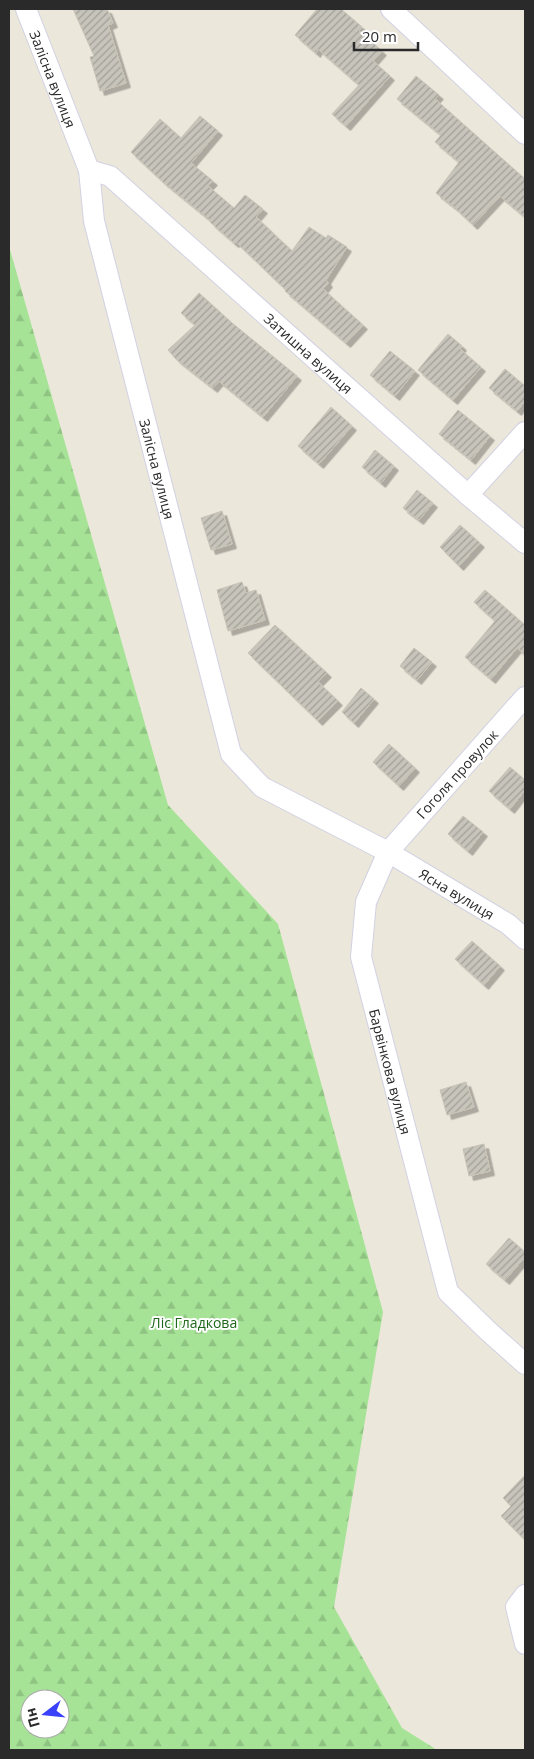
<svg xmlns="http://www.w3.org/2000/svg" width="534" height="1759" font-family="'Open Sans',sans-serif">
<defs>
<pattern id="forest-firs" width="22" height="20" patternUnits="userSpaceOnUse" patternTransform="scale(1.25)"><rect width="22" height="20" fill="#a6e397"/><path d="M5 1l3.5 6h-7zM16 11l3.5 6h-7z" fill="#8fc382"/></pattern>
<pattern id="building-hatch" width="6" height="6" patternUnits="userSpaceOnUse" patternTransform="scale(1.25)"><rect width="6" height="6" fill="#c7c4bb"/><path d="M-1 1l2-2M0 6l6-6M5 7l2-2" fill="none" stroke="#a29f98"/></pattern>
<filter id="shadow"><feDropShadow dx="4.5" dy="4.5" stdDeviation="0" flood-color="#0004"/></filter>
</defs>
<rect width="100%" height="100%" fill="#ece7db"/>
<!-- forest -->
<path fill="url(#forest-firs)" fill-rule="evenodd" d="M9,246L168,805L278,924L383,1312L334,1607L402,1728L437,1750H9ZM30,1699H60V1729H30Z"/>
<!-- building -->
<path fill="url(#building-hatch)" stroke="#c7c3b5" filter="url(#shadow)" d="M73,9H107L113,23L108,25L126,83L100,91L90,57L94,56Z
M317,9H341L362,27L359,31L382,51L373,61L390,76L346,126L332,114L359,85L318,49L316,53L295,35Z
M416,76L439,95L435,99L525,179V217L500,196L473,225L454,207L436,193L459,162L435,142L441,135L397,99Z
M200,116L218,131L191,163L213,181L208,186L234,208L245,195L263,209L256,217L292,251L309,227L326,238L328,235L347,247L326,280L328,283L323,289L363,325L346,343L285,291L286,290L236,242L234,243L210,222L211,221L162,181L131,152L160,119L181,138Z
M199,293L232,323L297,376L263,417L219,381L213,388L176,359L168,350L195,325L181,313Z
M448,334L462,346L460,349L481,367L453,400L418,370Z
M390,351L415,371L395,396L370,375Z
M505,369L525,386V401L517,411L489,388Z
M331,407L352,426L319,464L298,446Z
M458,410L490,436L471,460L439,434Z
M375,450L394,466L381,483L362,467Z
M417,490L433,503L419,520L403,508Z
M222,511L232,544L211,550L201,518Z
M460,525L480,543L459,566L440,547Z
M242,582L246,593L256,590L265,620L228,631L217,590Z
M485,590L525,625V655L517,648L491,679L465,657L495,621L474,602Z
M275,625L327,673L318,682L338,701L318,721L248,653Z
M414,648L432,662L417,680L400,666Z
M361,688L374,699L354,723L342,712Z
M389,744L415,768L399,786L373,762Z
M510,767L525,780V790L510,809L489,791Z
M463,816L483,832L468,851L448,834Z
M472,941L500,966L484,985L455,959Z
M466,1082L474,1107L447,1115L440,1090Z
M484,1144L490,1171L469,1176L463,1149Z
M509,1238L525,1252V1257L505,1280L486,1264Z
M525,1475V1540L501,1516L511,1506L503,1498Z"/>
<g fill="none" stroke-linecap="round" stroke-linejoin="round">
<defs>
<g id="minor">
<path id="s1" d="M26,9L89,170L94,221L231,754L262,787L388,852L508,924L525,939"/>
<path d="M391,9L525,134"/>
<path id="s2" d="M89,170L110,176L468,495L525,543"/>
<path d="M468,495L525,432"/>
<path id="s3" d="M525,697L388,852L366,902L361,957L448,1292L487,1330L525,1364"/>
<path d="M525,1595L516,1607L525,1644"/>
</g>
</defs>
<!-- minor casing -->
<use href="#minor" stroke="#d1d1e3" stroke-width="22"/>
<!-- minor -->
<use href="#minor" stroke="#fff" stroke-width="20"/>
</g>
<g text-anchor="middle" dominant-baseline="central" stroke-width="4" stroke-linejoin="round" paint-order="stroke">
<!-- street labels -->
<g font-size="14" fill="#2a2a2a" stroke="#fff">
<text stroke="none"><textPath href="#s1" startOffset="75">Залісна вулиця</textPath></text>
<text stroke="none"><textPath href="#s2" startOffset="288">Затишна вулиця</textPath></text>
<text stroke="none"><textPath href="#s1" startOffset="480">Залісна вулиця</textPath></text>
<text transform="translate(457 774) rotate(-48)">Гоголя провулок</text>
<text stroke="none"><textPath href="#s1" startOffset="1042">Ясна вулиця</textPath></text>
<text stroke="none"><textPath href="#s3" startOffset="435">Барвінкова вулиця</textPath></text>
</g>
<!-- park labels -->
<g font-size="14" fill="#1e661a" stroke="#fff">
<text x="194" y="1322">Ліс Гладкова</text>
</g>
</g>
<!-- border -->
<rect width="534" height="1759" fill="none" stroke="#2a2a2a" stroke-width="20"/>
<!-- north arrow -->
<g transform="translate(45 1714) rotate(254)"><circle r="24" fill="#ffffff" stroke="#aaaaaa"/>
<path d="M0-4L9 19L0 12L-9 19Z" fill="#3a41fa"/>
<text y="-8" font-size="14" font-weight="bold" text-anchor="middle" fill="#2a2a2a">Пн</text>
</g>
<!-- scale -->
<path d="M354 42v8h64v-8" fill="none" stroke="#2a2a2a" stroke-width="2.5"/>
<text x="362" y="42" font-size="15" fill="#2a2a2a" stroke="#ffffff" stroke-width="4" paint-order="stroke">20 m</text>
</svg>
